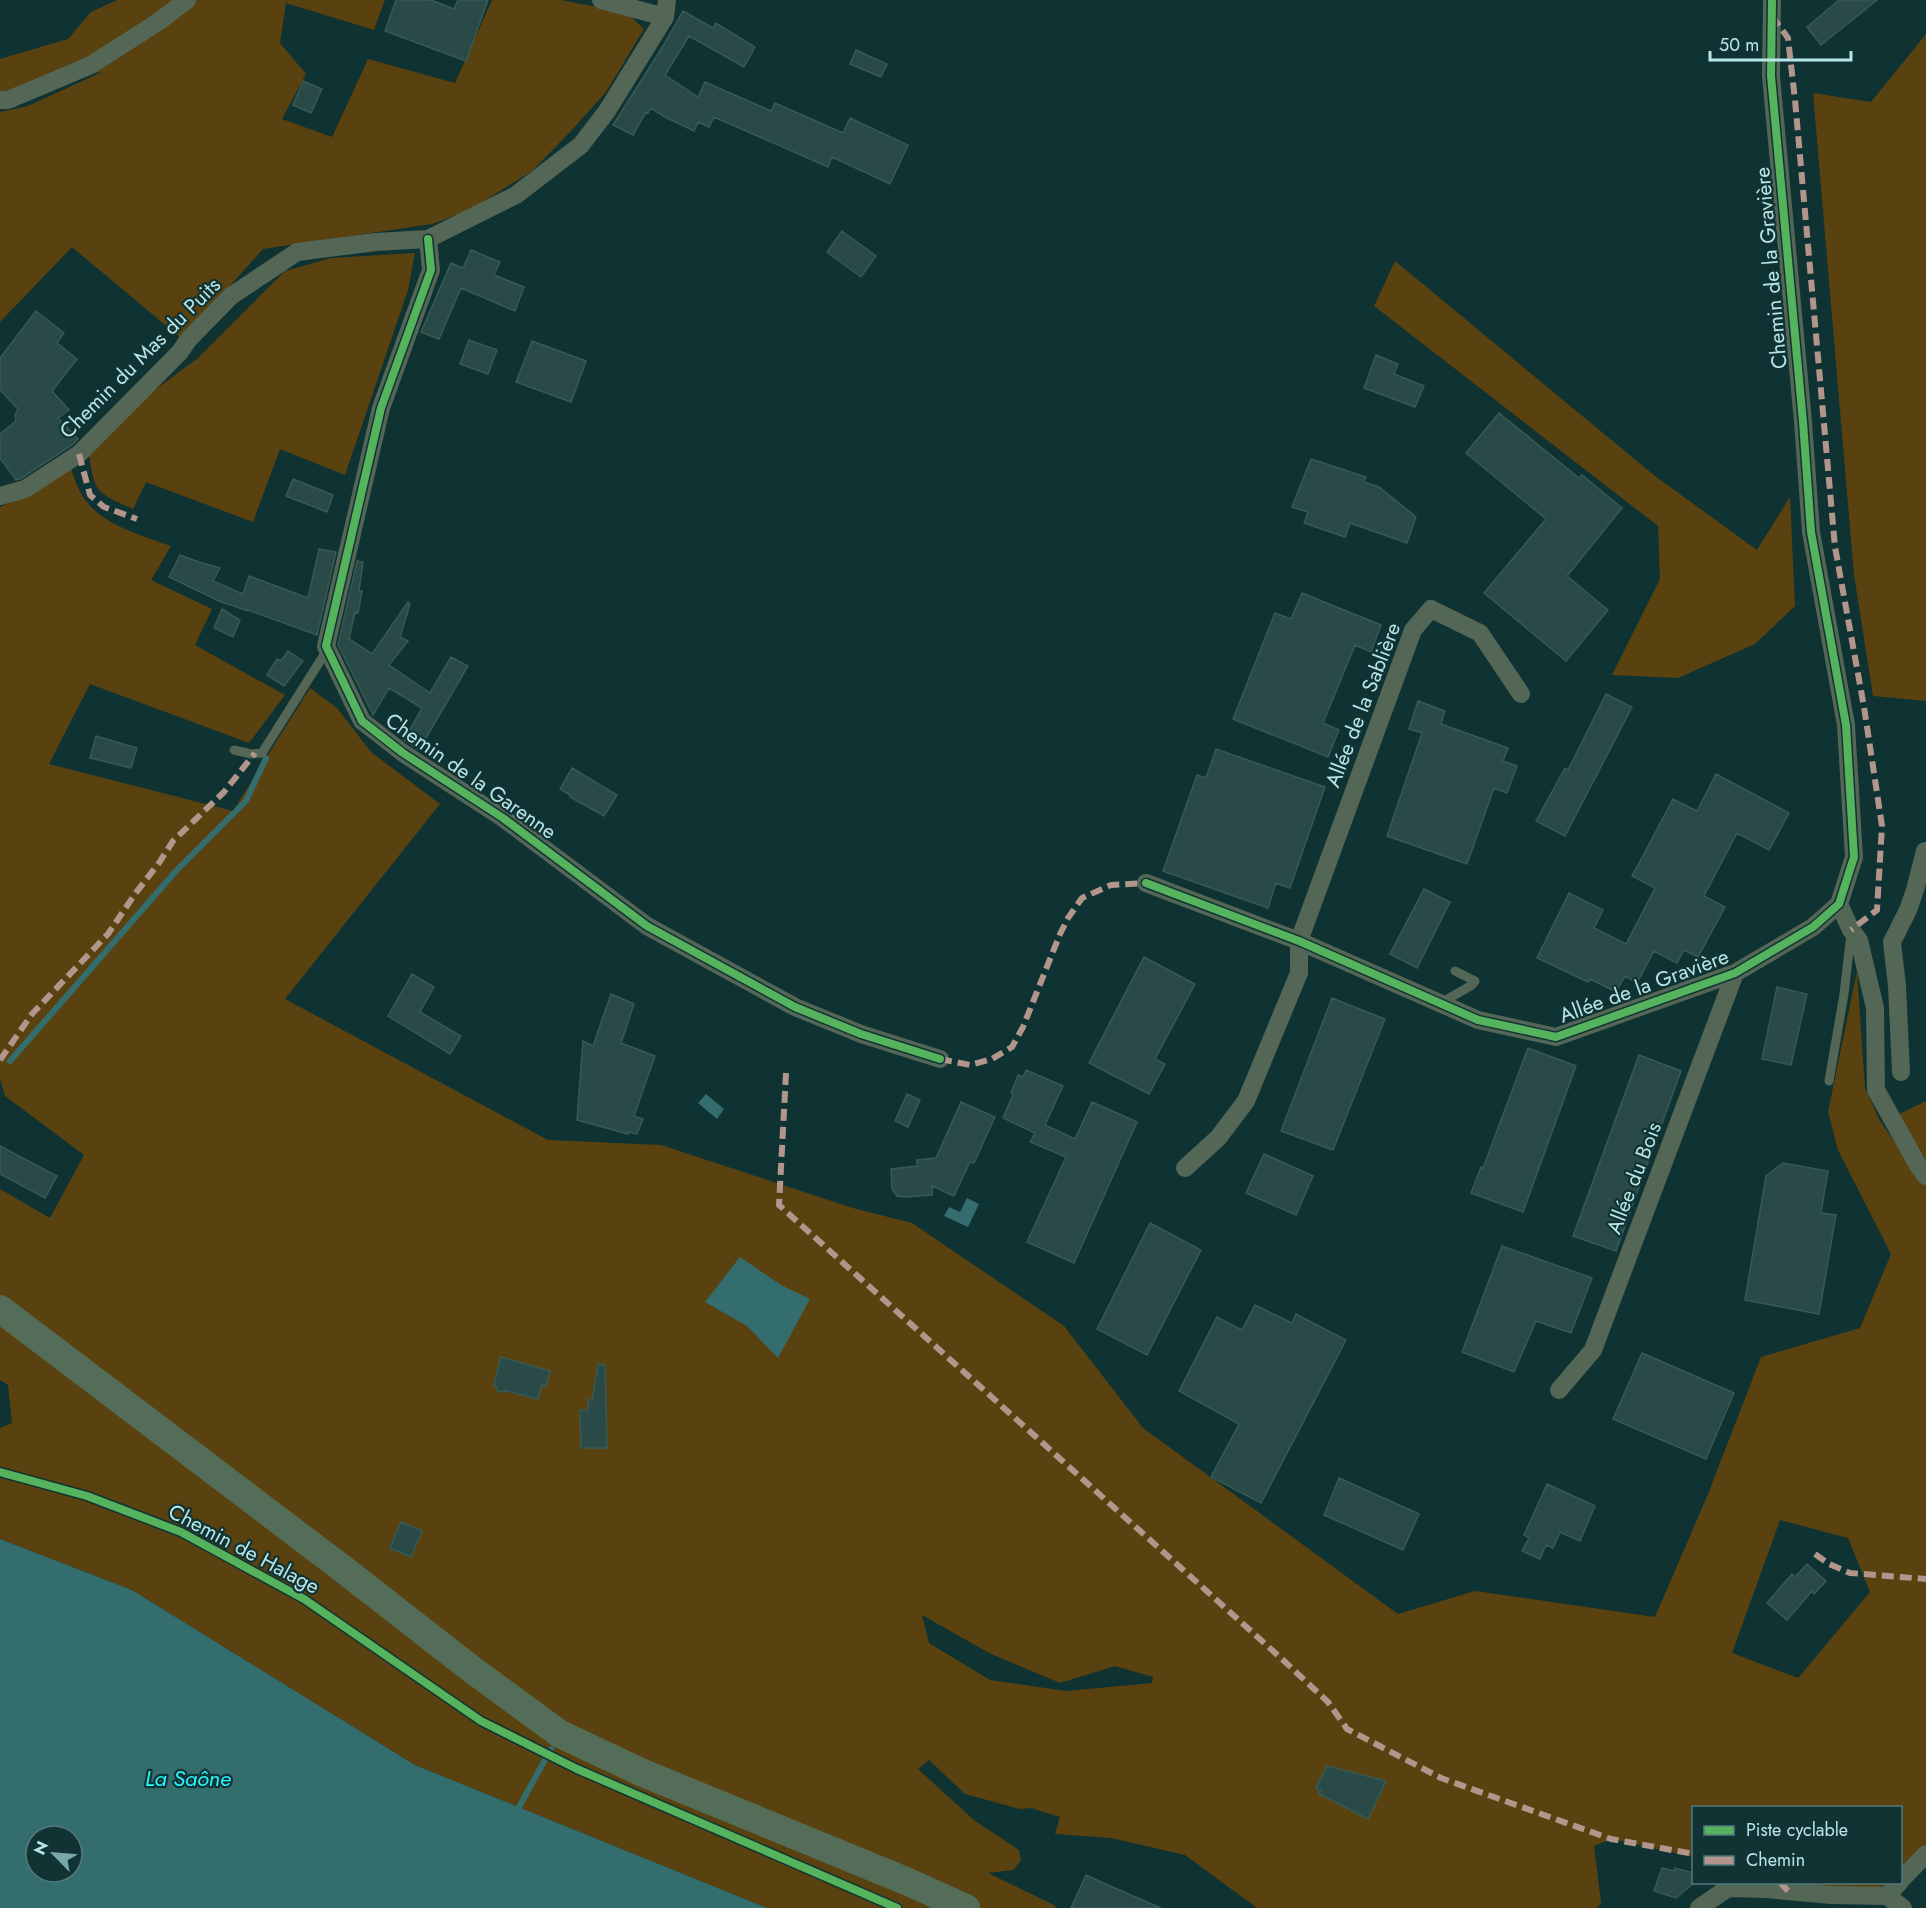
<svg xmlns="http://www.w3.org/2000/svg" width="1926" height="1908" font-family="Jost,sans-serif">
<rect width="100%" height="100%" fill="#0f3233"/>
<!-- green -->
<path fill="#59420f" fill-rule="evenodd" d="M117,0H385L374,30L286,3L280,43L306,74L282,119L332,137L368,59L455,83L492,0H561L627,13L644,29L606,92L571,131L532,171L468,211L432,224L263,249L182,339L72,247L0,322V112L28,106L102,72L53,79L0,98V59L68,39L91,12Z
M1926,34V701L1873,696L1854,575L1813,93L1871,102Z
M415,253L408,290L345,475L280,449L253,522L146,482L133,509C93,491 95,492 88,449L152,392L198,358L285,271L331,258Z
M1395,261L1655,476L1757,550L1790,497L1795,606L1755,644L1678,678L1612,675L1660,579L1658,526L1374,306Z
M70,466C74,476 78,491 85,500C105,526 141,535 171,546L151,580L212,609L195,645L285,695L249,743L90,684L49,764L233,811L310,688L337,708L371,752L440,804L285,999L548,1140L661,1145L853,1208L912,1223L1064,1326L1143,1428L1398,1614L1475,1591L1655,1617L1708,1494L1761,1357L1860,1328L1891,1254L1838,1150L1828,1112L1857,971L1865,1088L1880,1121L1926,1186V1851L1901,1874L1900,1808H1694L1693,1857L1612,1839L1594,1846L1601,1903L1597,1908H1257L1185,1855L1111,1838L1055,1834L1060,1817L1031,1808L1020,1809L965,1794L929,1760L918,1769L975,1821L1019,1850L1021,1860L1013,1870L988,1873L1056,1906L1055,1908H767L415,1765L132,1590L0,1539V1428L12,1423L8,1385L0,1380V1189L50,1218L84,1155L5,1096L0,1079V507L52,481ZM1780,1520L1848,1538L1870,1592L1798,1678L1732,1653ZM922,1615L989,1653L1060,1683L1115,1666L1153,1677L1152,1683L1066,1691L990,1680L929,1643Z
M1926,1101V1160L1891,1118Z
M1806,1883H1891L1880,1893Z"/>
<!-- water -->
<path fill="#346d6e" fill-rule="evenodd" d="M706,1094L724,1109L717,1119L698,1103Z
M967,1198L979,1204L968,1227L944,1216L949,1207L960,1212Z
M740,1257L781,1285L810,1299L778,1358L747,1326L705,1302Z
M0,1539L132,1590L415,1765L767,1908H0ZM36,1836H72V1872H36Z"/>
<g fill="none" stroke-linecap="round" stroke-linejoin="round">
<!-- stream -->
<path stroke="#346d6e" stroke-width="6" d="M10,1061L176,871L246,801L266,758
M519,1807L551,1749"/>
</g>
<!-- building -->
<path fill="#2a4a48" stroke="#365a56" stroke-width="1.5" d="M396,0H431L454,9L458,0H488L466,61L385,31Z
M1839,0H1877L1821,45L1807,27Z
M683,11L713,28L716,23L755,47L744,67L689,36L665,75L698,97L705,82L771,111L775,103L843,133L850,118L908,145L890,184L832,157L828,167L714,117L709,127L698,122L694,131L665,117L651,108L648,113L646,112L633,135L613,125L663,46Z
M856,50L887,64L881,77L850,64Z
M303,81L322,89L311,113L293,105Z
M842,231L876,256L861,277L827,252Z
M471,250L500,262L494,275L524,287L515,311L461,288L439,339L421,332L451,263L463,268Z
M36,311L64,333L57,343L77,359L52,391L69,410L58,418L78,439L72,445L20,479L16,480L0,458V434L16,421L15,415L18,409L0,390V358Z
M469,340L497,350L488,374L460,364Z
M532,341L586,361L571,402L516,382Z
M1376,355L1398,364L1394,374L1424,386L1415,407L1364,388Z
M1499,413L1579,478L1582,475L1622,508L1567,576L1608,610L1566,661L1484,593L1546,519L1466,453Z
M1311,459L1366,477L1364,482L1379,487L1416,517L1407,543L1350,523L1345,537L1304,523L1308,512L1292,507Z
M293,479L333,495L327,512L286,496Z
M319,549L336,552L317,635L245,609V610L219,601L169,577L180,555L199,562L220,568L213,581L243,594L249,576L308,598Z
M357,561L363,562L359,591H362L358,613L355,612L349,639L372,654L408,602L410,604L400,637L408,641L389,665L430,693L451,657L468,666L419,750L404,740L422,708L389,688L373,715L338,645Z
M1302,593L1381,625L1371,652L1355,645L1323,723L1339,730L1328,757L1233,719L1275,613L1291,619Z
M222,609L240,620L233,637L214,628Z
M288,651L303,661L284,686L267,675L277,659L281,661Z
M1606,694L1632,707L1565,836L1536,821L1565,768L1568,770Z
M1418,701L1445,711L1441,724L1508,748L1503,761L1517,766L1507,793L1494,788L1467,864L1387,836L1422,733L1409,729Z
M96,736L137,748L131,768L90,758Z
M1216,749L1325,787L1290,888L1276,883L1268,908L1163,871L1197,775L1206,778Z
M572,768L617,795L604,816L570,797V795L560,789Z
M1716,774L1789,813L1769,850L1737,833L1704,896L1725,907L1698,957L1684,950L1677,963L1654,951L1637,983L1625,976L1616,992L1590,979L1588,982L1537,958L1569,893L1603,910L1594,928L1626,944L1655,888L1632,876L1647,848L1673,799L1697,811Z
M1424,889L1450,902L1417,968L1390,954Z
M1144,957L1195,984L1155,1059L1165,1064L1149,1094L1089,1063Z
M412,974L434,987L420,1012L461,1036L450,1054L388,1016Z
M1777,987L1807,994L1791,1065L1762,1059Z
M611,994L634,1004L621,1043L655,1056L634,1116L643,1119L637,1134L629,1132L628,1134L577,1120L583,1041L593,1046Z
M1332,998L1385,1019L1333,1150L1281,1131Z
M1528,1048L1576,1066L1523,1212L1471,1193L1481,1167L1483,1168Z
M1639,1055L1681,1071L1616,1251L1573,1236Z
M1026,1070L1063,1086L1045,1125L1075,1139L1092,1102L1137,1122L1074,1263L1027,1242L1066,1157L1030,1142L1035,1133L1003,1118L1013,1095L1011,1093L1018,1075L1023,1077Z
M907,1094L920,1100L908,1127L895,1121Z
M961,1102L995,1117L974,1163L970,1162L954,1196L932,1186V1195L905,1197L897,1196L892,1189L891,1169L917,1166V1160L936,1158Z
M0,1146L57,1176L45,1198L0,1174Z
M1264,1154L1313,1176L1296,1215L1246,1193Z
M1783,1163L1828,1171L1821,1213L1836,1215L1819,1314L1745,1300L1766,1176Z
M1150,1223L1201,1250L1147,1355L1097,1329Z
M1502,1246L1592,1278L1571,1333L1536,1321L1514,1372L1462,1352Z
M1255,1305L1292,1323L1296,1314L1346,1340L1261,1503L1211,1477L1239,1424L1179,1391L1217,1317L1242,1330Z
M1642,1353L1734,1393L1706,1459L1613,1419Z
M501,1357L550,1371L546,1386L542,1385L538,1399L506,1391L499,1392L494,1384Z
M598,1364L605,1365L607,1448H581L580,1410H588V1400H592Z
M1339,1478L1419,1514L1403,1550L1324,1515Z
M1547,1484L1595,1506L1580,1541L1560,1532L1553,1548L1546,1545L1540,1559L1522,1551L1529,1538L1524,1535Z
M401,1522L422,1531L411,1557L390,1548Z
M1807,1564L1826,1581L1814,1594L1812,1591L1787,1620L1767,1603L1792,1574L1795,1577Z
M1327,1766L1386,1781L1368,1819L1319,1794L1321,1791L1316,1788Z
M1662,1868L1675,1871V1868L1694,1873V1883L1676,1898L1654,1891Z
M1086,1875L1110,1886L1161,1908H1071Z"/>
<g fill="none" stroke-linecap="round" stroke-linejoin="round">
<!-- lane -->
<path stroke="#546655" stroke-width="9" d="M234,750L251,754L262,753L327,650
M1441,1003L1472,985L1475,981L1455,971
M1829,1081L1844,994L1851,933"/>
<!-- street -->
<path stroke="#546655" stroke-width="18" d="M601,0L665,17
M0,100H8L91,65L158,22L187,0
M428,239L431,270L381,408L326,646L362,721L403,753L503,818L647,926L795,1007L861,1034L940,1059
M0,496L25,489L79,454L180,352L188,340L231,296L297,252L376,242L428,239L516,195L581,145L607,111L665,17L667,0
M1146,883L1299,941L1478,1020L1556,1037L1735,973L1813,927L1839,904L1854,857L1846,725L1811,532L1803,422L1771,76L1772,0
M1839,904L1851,930L1859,940L1875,1008L1876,1090L1919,1167L1926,1176
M1901,1072L1897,986L1892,942L1908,910L1915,890L1925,851
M1185,1168L1218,1138L1246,1101L1299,973V941L1413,630L1431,609L1480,633L1521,694
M1559,1390L1593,1350L1735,973
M1900,1881L1926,1854
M1887,1896L1903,1908
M1699,1908L1728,1888L1766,1889L1831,1895L1887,1896L1900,1882"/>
<!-- primary -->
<path stroke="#546d58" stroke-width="28" d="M0,1309L343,1569L470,1668L560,1734L643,1773L906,1881L966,1908"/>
<!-- quiet -->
<path stroke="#b2968c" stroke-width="6" stroke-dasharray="12 6" stroke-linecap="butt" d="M1772,16L1788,38L1795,100L1835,547L1864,707L1882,826L1877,910L1851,930
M79,454L90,495L104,507L137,519
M940,1059L970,1065L992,1059L1012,1047L1023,1027L1060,934L1068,918L1082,898L1111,885L1146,883
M0,1060L32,1014L108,934L135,894L159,863L173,841L224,792L255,753
M786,1073L779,1205L1283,1660L1328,1702L1347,1729L1441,1778L1611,1839L1694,1854
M1815,1554L1829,1564L1850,1573L1926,1579
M1780,1882L1788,1891"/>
<defs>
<path id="cycleway" d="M428,239L431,270L381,408L326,646L362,721L403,753L503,818L647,926L795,1007L861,1034L940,1059
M1146,883L1299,941L1478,1020L1556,1037L1735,973L1813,927L1839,904L1854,857L1846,725L1811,532L1803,422L1771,76L1772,0
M0,1472L87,1496L181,1532L304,1599L481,1721L577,1769L897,1908"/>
</defs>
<!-- cycleway casing -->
<use href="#cycleway" stroke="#113334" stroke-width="11"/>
<!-- cycleway -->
<use href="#cycleway" stroke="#56b35d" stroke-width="8"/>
</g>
<g text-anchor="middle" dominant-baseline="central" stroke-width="4.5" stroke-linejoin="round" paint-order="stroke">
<!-- street labels -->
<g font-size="21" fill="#b7e6e7" stroke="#113334">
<text transform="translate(1771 268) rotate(-95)">Chemin de la Gravière</text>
<text transform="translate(140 358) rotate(-45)">Chemin du Mas du Puits</text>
<text transform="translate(1363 705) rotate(-69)">Allée de la Sablière</text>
<text transform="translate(471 776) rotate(35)">Chemin de la Garenne</text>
<text transform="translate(1644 986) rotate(-20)">Allée de la Gravière</text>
<text transform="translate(1634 1178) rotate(-69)">Allée du Bois</text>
<text transform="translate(244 1549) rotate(28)">Chemin de Halage</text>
</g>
<!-- water labels -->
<g font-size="22" font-style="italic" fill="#27f7fd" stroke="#113334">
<text x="188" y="1778">La Saône</text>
</g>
</g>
<!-- legend -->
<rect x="1692" y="1806" width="210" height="78" fill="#113334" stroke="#537b7c" stroke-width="1.5"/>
<rect x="1704" y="1826" width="30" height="9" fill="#56b35d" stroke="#537b7c" stroke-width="1.5"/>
<text x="1746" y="1836" font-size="18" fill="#b7e6e7">Piste cyclable</text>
<rect x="1704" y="1856" width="30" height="9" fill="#b2968c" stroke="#537b7c" stroke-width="1.5"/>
<text x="1746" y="1866" font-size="18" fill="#b7e6e7">Chemin</text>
<!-- north arrow -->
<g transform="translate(54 1854) rotate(295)"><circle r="28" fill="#113334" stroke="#537b7c" stroke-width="1.5"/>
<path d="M0-4.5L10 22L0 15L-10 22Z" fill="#7ca7a8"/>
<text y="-9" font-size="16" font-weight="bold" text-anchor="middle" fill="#b7e6e7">N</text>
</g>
<!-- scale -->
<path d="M1710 51v9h141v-9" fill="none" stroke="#b7e6e7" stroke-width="3"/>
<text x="1719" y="51" font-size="18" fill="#b7e6e7" stroke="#113334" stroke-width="4.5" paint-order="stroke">50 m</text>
</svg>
